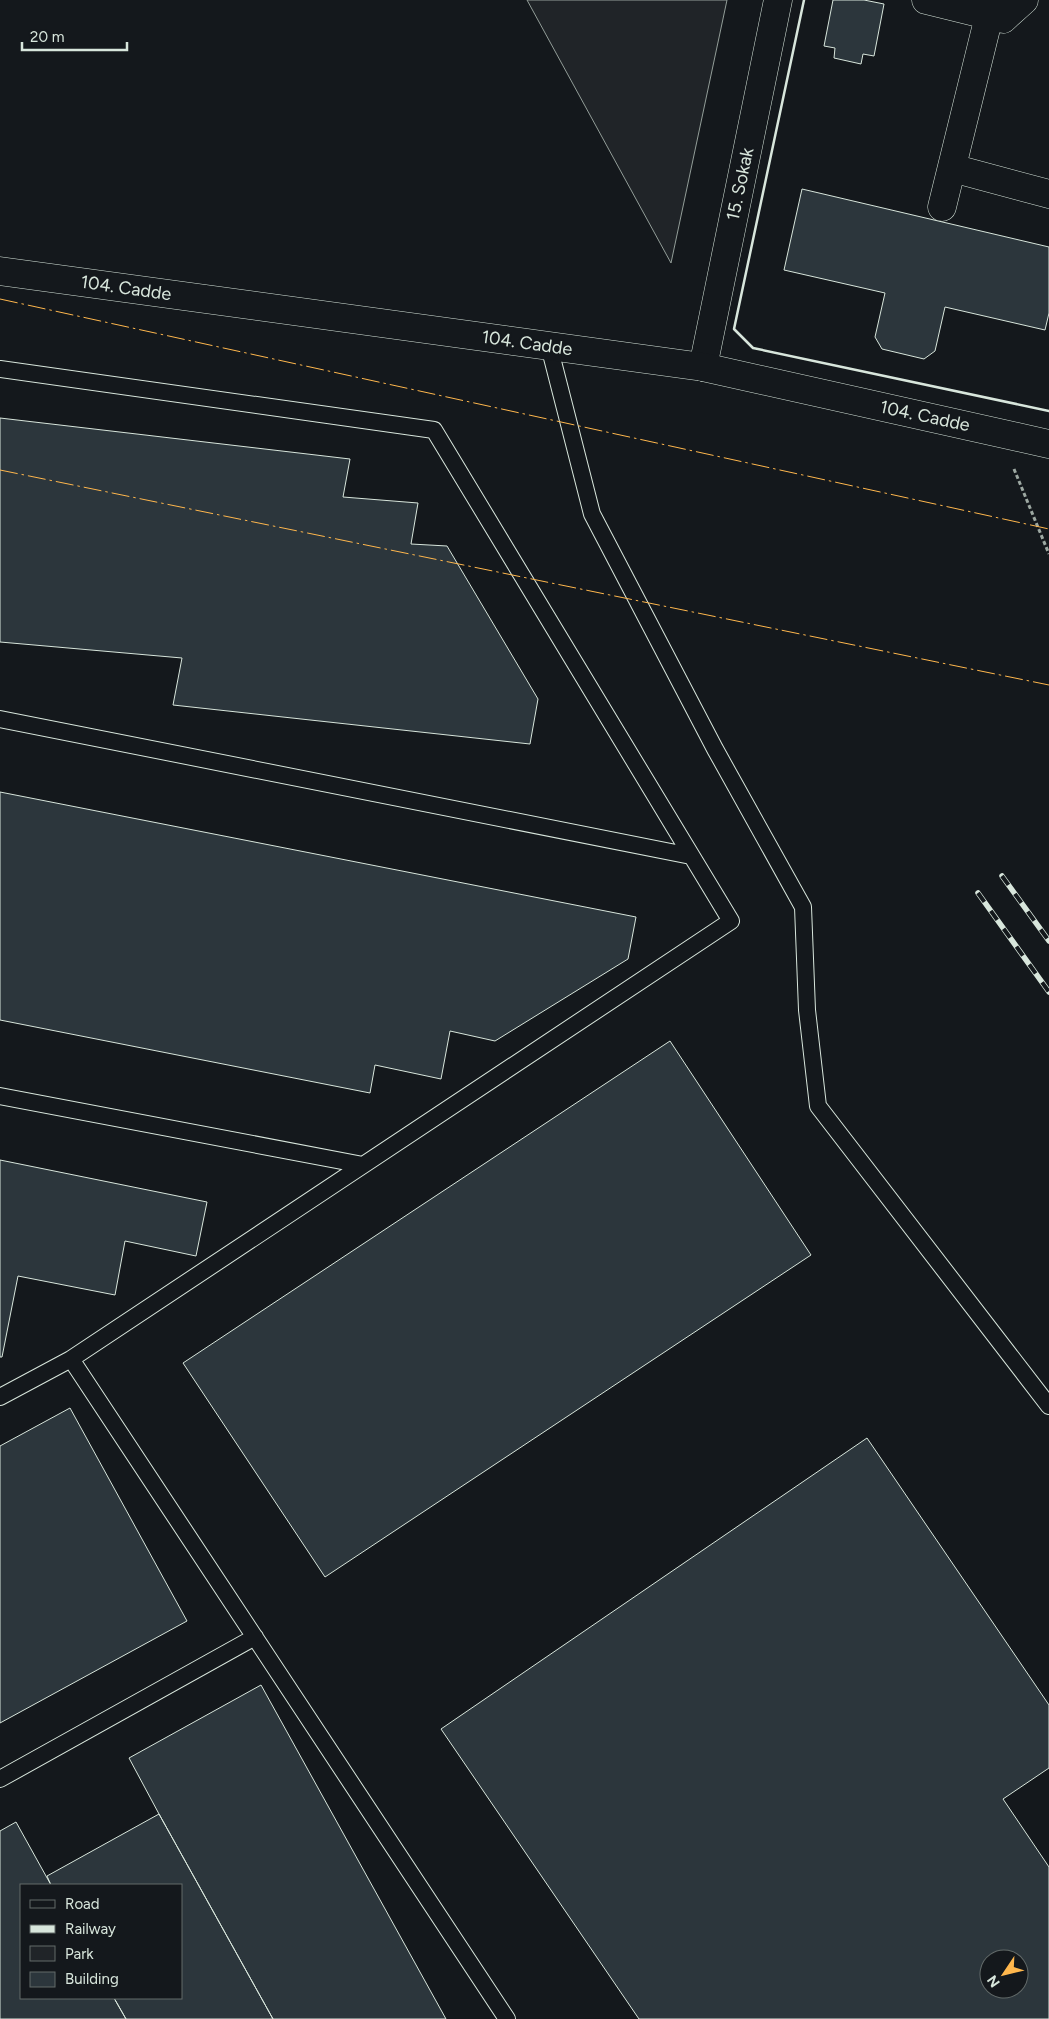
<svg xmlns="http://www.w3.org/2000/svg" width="1049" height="2019" font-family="Figtree,sans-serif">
<rect width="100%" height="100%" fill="#14181c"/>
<!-- green -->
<path fill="#202428" stroke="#939e99" d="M527,0H727L671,263Z"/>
<!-- building -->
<path fill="#2c363c" stroke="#d8e6dc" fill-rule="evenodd" d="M833,0H864L884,4L874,56L863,54L861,64L834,58L835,48L824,46Z
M802,189L1049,247V313L1045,330L945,307L935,351L924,359L882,349L875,337L885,293L784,270Z
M0,418L350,459L343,497L418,503L411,544L447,546L538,699L530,744L173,705L182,658L0,642Z
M0,792L636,917L628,959L495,1041L450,1031L441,1079L375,1065L370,1093L0,1020Z
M670,1041L811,1255L325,1577L183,1363Z
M0,1160L207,1202L196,1256L125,1241L115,1295L18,1276L2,1357H0Z
M70,1408L187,1621L0,1723V1446Z
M867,1438L1049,1705V1768L1003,1799L1049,1867V2019H639L441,1729ZM989,1959H1019V1989H989Z
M261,1685L446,2019H273L159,1814L129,1758Z
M159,1814L273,2019H126L114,1998H181V1885H51L47,1876Z
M16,1822L51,1885H21V1998H114L126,2019H0V1831Z"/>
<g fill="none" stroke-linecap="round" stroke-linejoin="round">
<defs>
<path id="service" d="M549,346L592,514L715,749L803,907L807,1010L818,1106L1049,1406
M0,369L434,430L731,921L71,1359L507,2019
M0,719L691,856
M0,1096L363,1165
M0,1397L71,1359
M0,1779L255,1637"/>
<path id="minor" d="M926,0L1003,19L1024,0
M952,168L1049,194
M942,207L993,0
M703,367L778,0"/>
<path id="tertiary" d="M0,271L703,367L1049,444"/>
</defs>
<!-- service casing -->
<use href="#service" stroke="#d8e6dc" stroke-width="18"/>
<!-- minor casing -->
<use href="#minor" stroke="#d8e6dc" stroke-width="29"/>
<!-- tertiary casing -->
<use href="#tertiary" stroke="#d8e6dc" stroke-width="29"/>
<!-- path -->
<path stroke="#9da8a2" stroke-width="3" stroke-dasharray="4 2.5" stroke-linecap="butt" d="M1014,469L1049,554"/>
<!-- service -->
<use href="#service" stroke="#14181c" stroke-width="16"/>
<!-- minor -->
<use href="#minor" stroke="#14181c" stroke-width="28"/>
<!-- tertiary -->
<use href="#tertiary" stroke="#14181c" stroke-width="28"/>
<defs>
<path id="rail" d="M1002,876L1049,941
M978,893L1049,992"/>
</defs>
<!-- rail casing -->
<use href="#rail" stroke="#d8e6dc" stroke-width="5.5"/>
<!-- rail -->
<use href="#rail" stroke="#14181c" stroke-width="4" stroke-dasharray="11" stroke-linecap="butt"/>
<!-- wall -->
<path stroke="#d8e6dc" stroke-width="2.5" d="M804,0L734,329L753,348L1049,411"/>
<!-- power -->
<path stroke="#ffb74d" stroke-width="1" stroke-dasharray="18 4 2.5 4" stroke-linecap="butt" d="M0,299L1049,529
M0,470L1049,685"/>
</g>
<g text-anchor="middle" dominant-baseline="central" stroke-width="4" stroke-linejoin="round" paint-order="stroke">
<!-- street labels -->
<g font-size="18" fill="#d8e6dc" stroke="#14181c">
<text transform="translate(740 184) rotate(-78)">15. Sokak</text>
<text transform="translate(126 288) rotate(8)">104. Cadde</text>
<text transform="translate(527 343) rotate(8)">104. Cadde</text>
<text transform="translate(925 416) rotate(12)">104. Cadde</text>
</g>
</g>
<!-- legend -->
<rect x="20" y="1884" width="162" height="115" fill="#14181c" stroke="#626a69"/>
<rect x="30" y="1900" width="25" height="8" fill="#14181c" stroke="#626a69"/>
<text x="65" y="1909" font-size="15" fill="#d8e6dc">Road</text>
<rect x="30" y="1925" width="25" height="8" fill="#d8e6dc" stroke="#626a69"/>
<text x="65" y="1934" font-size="15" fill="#d8e6dc">Railway</text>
<rect x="30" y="1946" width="25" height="15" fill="#202428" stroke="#626a69"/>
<text x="65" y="1959" font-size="15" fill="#d8e6dc">Park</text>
<rect x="30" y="1972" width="25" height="15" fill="#2c363c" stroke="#626a69"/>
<text x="65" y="1984" font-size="15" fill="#d8e6dc">Building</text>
<!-- north arrow -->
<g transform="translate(1004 1974) rotate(235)"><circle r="24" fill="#14181c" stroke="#626a69"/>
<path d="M0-4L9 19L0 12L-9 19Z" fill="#ffb74d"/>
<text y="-8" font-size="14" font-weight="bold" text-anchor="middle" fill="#d8e6dc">N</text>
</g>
<!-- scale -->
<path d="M22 42v8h105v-8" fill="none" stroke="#d8e6dc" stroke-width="2.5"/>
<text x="30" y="42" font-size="15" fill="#d8e6dc" stroke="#14181c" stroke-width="4" paint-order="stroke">20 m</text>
</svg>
